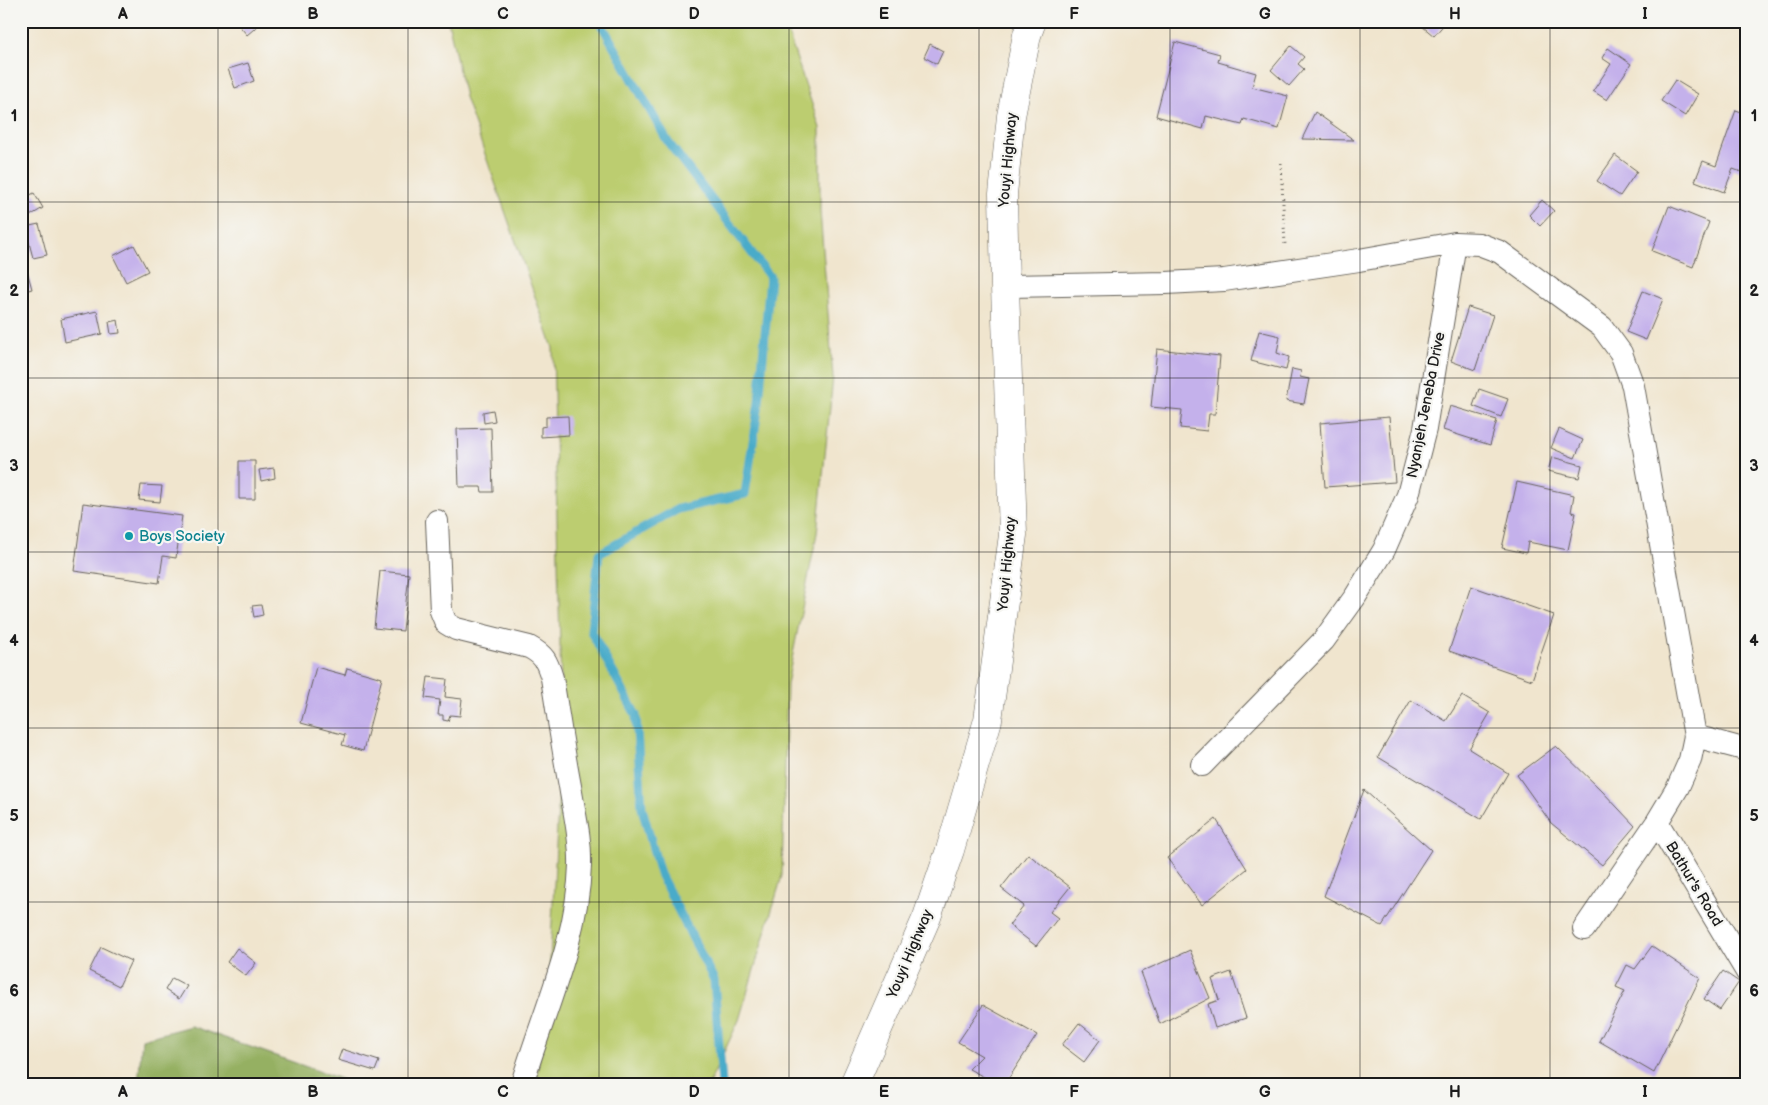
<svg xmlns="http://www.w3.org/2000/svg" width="1768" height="1105" font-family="'Balsamiq Sans',sans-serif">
<rect width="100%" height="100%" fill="#f6f6f2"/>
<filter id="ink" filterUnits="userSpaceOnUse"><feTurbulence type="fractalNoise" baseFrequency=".02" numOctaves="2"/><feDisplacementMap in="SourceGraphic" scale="10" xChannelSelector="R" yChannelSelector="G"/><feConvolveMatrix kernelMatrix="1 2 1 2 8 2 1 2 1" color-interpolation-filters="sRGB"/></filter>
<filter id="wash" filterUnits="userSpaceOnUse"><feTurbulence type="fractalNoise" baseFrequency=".0096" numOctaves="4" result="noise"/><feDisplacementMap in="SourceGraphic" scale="20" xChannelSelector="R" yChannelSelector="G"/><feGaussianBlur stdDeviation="1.12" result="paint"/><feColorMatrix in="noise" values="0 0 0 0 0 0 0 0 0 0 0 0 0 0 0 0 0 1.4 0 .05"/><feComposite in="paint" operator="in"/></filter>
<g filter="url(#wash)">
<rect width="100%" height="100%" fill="#f0e5ce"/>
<!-- green -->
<path fill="#bccd70" stroke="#6c7446" d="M448,21H784L820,128V211L833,377L817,533L787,684L782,876L739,1020L709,1084H536L549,980L562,730L553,348L465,97Z"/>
<!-- forest -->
<path fill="#95b062" stroke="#58663f" d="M191,1026L355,1084H138L142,1039Z"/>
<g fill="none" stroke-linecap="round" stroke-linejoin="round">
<!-- stream -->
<path stroke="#4aabc9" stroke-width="9" d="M603,21V27L668,142L770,277L759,403L745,494L678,509L599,554L591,631L636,715L642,808L660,874L714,980L722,1084"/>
</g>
<g id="blocks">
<!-- building -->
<path fill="#c4b1eb" d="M239,21H260L261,23L247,35L237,23Z
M1416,21H1447L1434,36Z
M1175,42L1220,54L1218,62L1256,73L1252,87L1288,96L1279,129L1244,119L1242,125L1206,116L1203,129L1156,116Z
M930,44L943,51L937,64L924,57Z
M1291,46L1304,57L1298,64L1304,69L1289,86L1271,70Z
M1608,48L1631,64L1607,100L1593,91L1611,64L1602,58Z
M248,63L254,81L235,88L228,69Z
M1675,80L1698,94L1685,116L1661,101Z
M1736,110L1747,114V174L1733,169L1724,192L1695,181L1703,161L1716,166Z
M1315,112L1354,140L1302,139Z
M1615,155L1637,171L1620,196L1597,181Z
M34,193L43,208L23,220L21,217V200Z
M1542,200L1554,211L1540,226L1529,215Z
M1669,206L1709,222L1693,267L1652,251Z
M39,224L47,255L33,258L25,227Z
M134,245L148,271L126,282L113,256Z
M26,267L32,289L21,292V269Z
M1643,291L1663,299L1646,340L1626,332Z
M1468,307L1493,315L1475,370L1451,361Z
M97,311L102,334L65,342L61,319Z
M118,320L120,333L111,334L109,322Z
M1259,331L1280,336L1277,353L1289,357L1286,370L1251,361Z
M1157,349L1220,356L1215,414H1209L1207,431L1180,428L1182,410L1151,407Z
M1292,369L1301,371L1300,377L1309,379L1304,404L1286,401Z
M1479,389L1508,399L1501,417L1473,406Z
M1450,406L1497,420L1490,445L1443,430Z
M493,410L495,421L484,423L483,412Z
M568,416L569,435L541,437V427L546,426V417Z
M1389,417L1395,482L1325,487L1320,423Z
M491,428L493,492H482L481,487H459L457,429Z
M1559,429L1583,440L1575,458L1551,448Z
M1552,457L1582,465L1579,478L1548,471Z
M239,461H255V499H239Z
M274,468L275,478L261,481L259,470Z
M1517,482L1574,495L1571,512L1576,513L1568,550L1528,542L1526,553L1502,548Z
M141,485L162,486L160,502L139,500Z
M83,503L182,516L176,558L163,556L159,583L74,571Z
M380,571L409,574L403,631L374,628Z
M1471,586L1554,615L1532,680L1449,651Z
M261,605L263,615L254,617L252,606Z
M316,667L345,675L347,668L382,678L363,751L342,745L345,735L301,723Z
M428,677L447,679L445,697L462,699L460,716L450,715L448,721L443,720V715H438L440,700L425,698Z
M1462,696L1490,713L1469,749L1508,773L1481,819L1378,757L1411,700L1446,721Z
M1556,746L1602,791L1635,826L1602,865L1551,823L1517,775Z
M1364,790L1431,850L1382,926L1324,896Z
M1216,819L1247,869L1202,905L1167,858Z
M1028,854L1070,887L1050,912L1058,918L1036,946L1009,925L1024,906L1001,888Z
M1652,946L1700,978L1654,1073L1599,1041L1625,991L1616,987L1627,965L1635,969Z
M101,947L131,961L119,986L89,971Z
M237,948L256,963L246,976L227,962Z
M1190,950L1210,998L1160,1024L1141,972Z
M1723,971L1739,982L1720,1010L1704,999Z
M1231,972L1246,1018L1215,1028L1208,1004L1219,1000L1212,979Z
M172,978L187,986L179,999L165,990Z
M983,1005L1037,1035L1005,1084H997L969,1069L982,1056L958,1042Z
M1079,1023L1100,1040L1084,1062L1062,1045Z
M342,1049L379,1061L375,1071L338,1060Z"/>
</g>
</g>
<g filter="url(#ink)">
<use href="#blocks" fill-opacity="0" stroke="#66625a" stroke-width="1"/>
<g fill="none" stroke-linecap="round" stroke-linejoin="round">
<defs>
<path id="street" d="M1005,286L1166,283L1224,280L1359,260L1455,243L1479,244L1500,252L1602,327L1621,353L1633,386L1695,736L1690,760L1678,787L1657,822L1584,929
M437,521L441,611L446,623L456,629L529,647C544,655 547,661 552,678C558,714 563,750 570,786C574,812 581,838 580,865C578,940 543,1013 522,1084
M1695,736L1747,750
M1202,765L1324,640L1355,597L1384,550L1408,495L1425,429L1455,243
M1657,822L1747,972"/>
<path id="primary" d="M854,1084L927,917L950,850L988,720L1013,535L1005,286L1003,194L1011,116L1027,35L1032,21"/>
</defs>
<!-- street casing -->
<use href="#street" stroke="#66625a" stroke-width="24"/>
<!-- primary casing -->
<use href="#primary" stroke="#66625a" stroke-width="29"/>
<!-- path -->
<path stroke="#66625a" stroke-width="3" stroke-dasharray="1 4" stroke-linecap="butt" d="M1281,163L1285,245"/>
<!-- street -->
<use href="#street" stroke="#fff" stroke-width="22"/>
<!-- primary -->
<use href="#primary" stroke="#fff" stroke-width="28"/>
</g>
</g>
<!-- grid -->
<path fill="none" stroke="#1c1c1c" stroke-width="1" stroke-opacity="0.55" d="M218,21V1084M408,21V1084M599,21V1084M789,21V1084M979,21V1084M1170,21V1084M1360,21V1084M1550,21V1084M21,202H1747M21,378H1747M21,552H1747M21,728H1747M21,902H1747"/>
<!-- markers -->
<circle fill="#0f9aa8" stroke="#f6f6f2" stroke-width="2" cx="129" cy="536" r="5"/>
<g text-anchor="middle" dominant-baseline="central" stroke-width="4.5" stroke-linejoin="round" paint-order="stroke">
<!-- street labels -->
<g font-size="15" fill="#1c1c1c" stroke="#f6f6f2">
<text transform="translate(1008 160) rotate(-85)">Youyi Highway</text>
<text transform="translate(1426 405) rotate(-79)">Nyanjeh Jeneba Drive</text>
<text transform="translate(1007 564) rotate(-85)">Youyi Highway</text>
<text transform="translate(1694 884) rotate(59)">Bathur's Road</text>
<text transform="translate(910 954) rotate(-67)">Youyi Highway</text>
</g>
<!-- culture labels -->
<g font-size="15" fill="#0d838f" stroke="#f6f6f2" text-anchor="start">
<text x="139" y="536">Boys Society</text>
</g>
</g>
<!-- margin -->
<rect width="1768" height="1105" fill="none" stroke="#f6f6f2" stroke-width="55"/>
<rect x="28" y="28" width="1712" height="1050" fill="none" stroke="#1c1c1c" stroke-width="2"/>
<g font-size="16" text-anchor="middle" font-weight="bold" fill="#1c1c1c">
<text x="123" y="19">A</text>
<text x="313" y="19">B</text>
<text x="503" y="19">C</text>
<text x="694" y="19">D</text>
<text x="884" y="19">E</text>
<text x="1074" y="19">F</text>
<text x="1265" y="19">G</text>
<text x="1455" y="19">H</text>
<text x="1645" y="19">I</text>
<text x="14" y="121">1</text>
<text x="1754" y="121">1</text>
<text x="14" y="296">2</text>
<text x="1754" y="296">2</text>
<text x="14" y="471">3</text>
<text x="1754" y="471">3</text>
<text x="14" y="646">4</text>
<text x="1754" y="646">4</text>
<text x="14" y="821">5</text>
<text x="1754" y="821">5</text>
<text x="14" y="996">6</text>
<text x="1754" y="996">6</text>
<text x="123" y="1097">A</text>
<text x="313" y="1097">B</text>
<text x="503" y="1097">C</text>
<text x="694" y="1097">D</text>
<text x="884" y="1097">E</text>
<text x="1074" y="1097">F</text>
<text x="1265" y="1097">G</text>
<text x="1455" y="1097">H</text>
<text x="1645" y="1097">I</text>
</g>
</svg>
